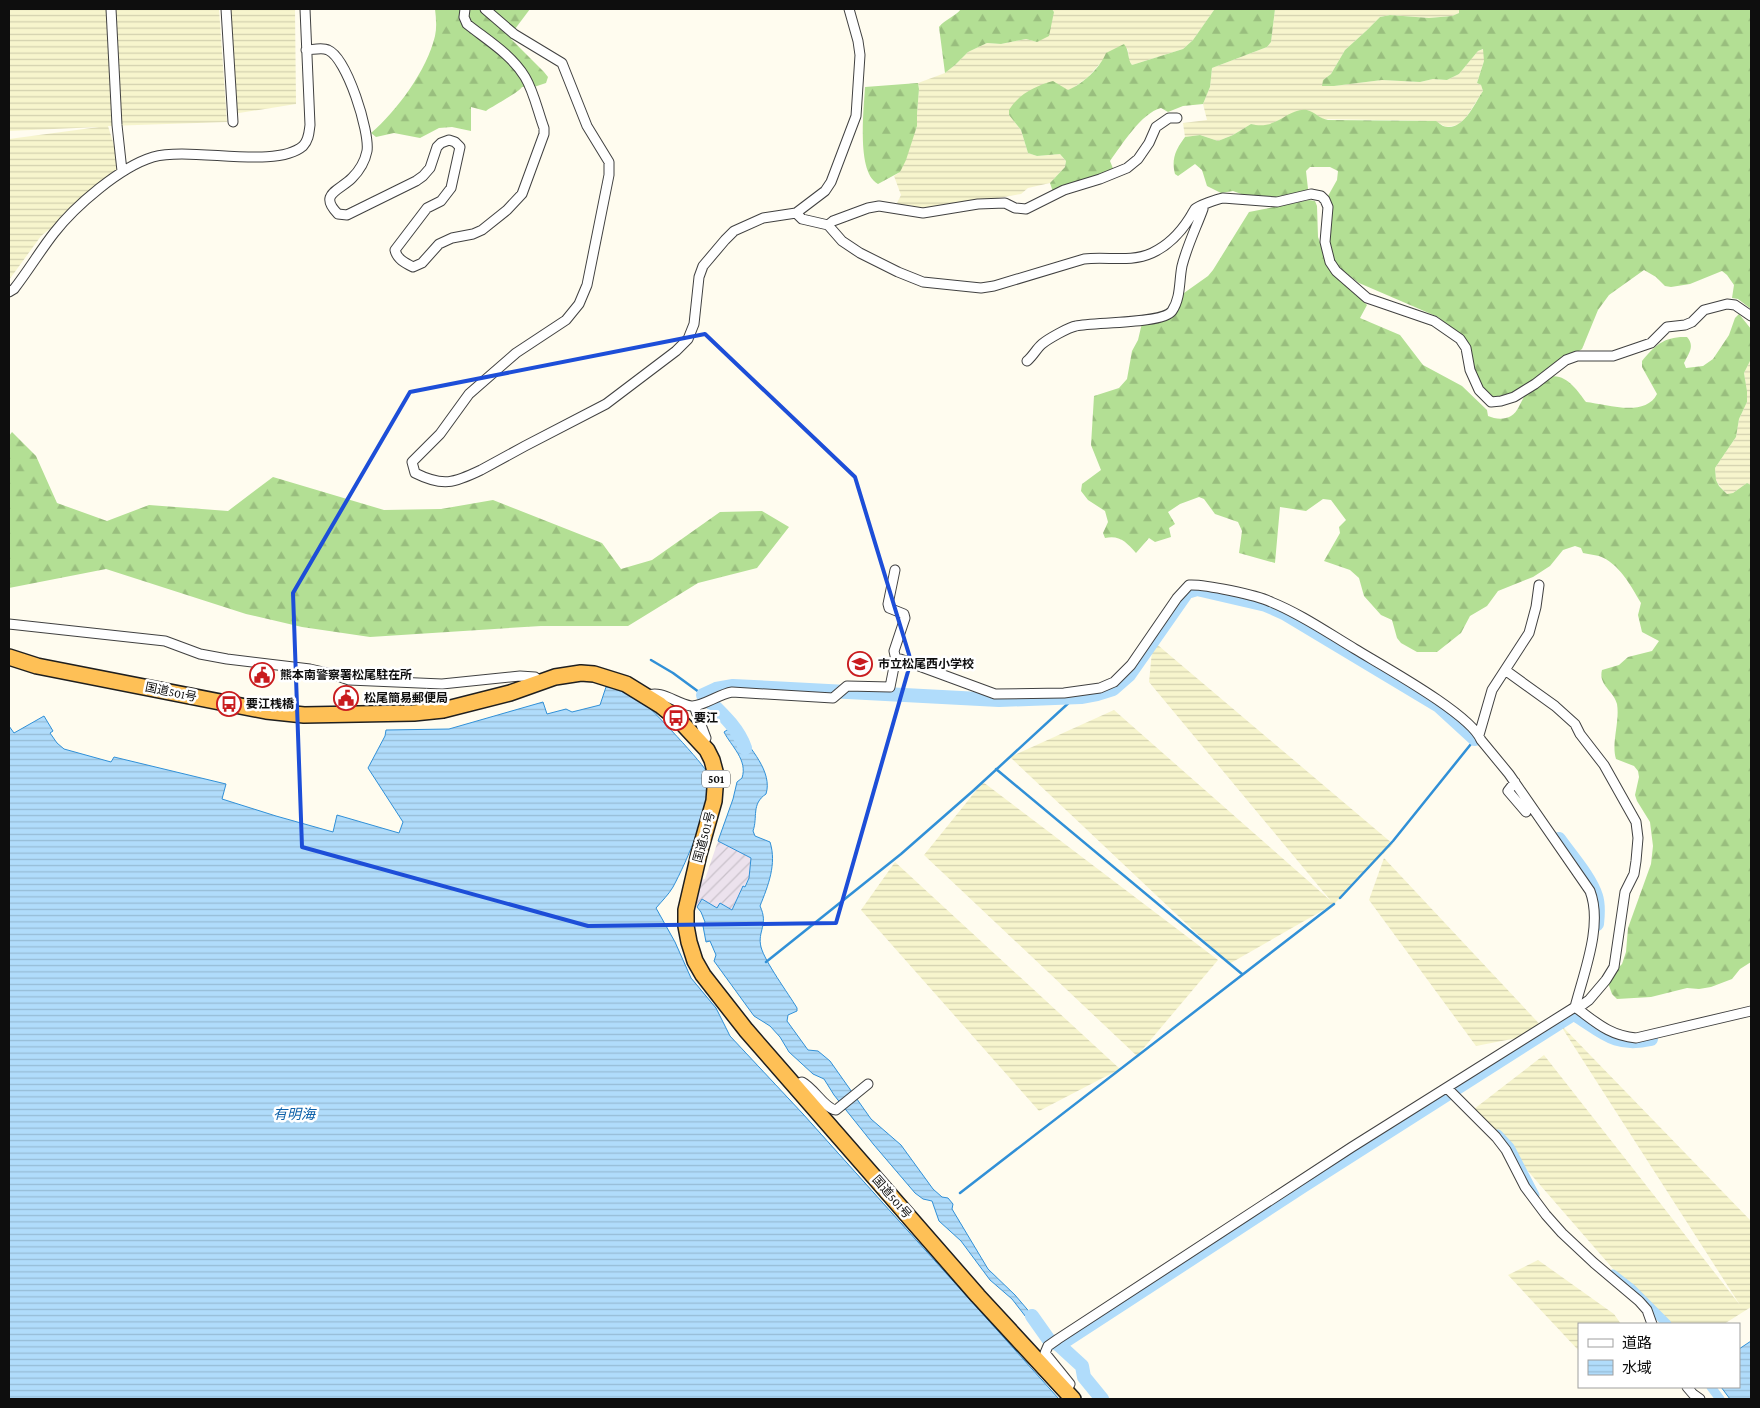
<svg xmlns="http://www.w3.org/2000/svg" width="1760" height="1408" font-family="'Crimson Pro','Noto Sans JP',serif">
<defs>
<pattern id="industrial-furrows" width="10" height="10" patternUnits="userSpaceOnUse" patternTransform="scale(1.25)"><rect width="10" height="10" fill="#ece2ed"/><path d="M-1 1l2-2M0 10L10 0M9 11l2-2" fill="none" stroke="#c9c1ca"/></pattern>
<pattern id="farmland-rules" width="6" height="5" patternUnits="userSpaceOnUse" patternTransform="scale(1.25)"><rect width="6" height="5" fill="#f7f5cd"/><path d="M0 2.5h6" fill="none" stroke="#d3d1af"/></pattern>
<pattern id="forest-firs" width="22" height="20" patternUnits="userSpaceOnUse" patternTransform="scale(1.25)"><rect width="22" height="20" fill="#b3df94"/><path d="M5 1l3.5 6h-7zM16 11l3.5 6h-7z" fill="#99be7e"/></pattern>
<pattern id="water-rules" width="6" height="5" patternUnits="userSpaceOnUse" patternTransform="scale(1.25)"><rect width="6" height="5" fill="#b0dcfb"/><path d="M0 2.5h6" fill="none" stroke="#96bcd6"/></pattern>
</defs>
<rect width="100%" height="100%" fill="#fffcef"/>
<!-- industrial -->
<path fill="url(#industrial-furrows)" d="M718,841L751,858L749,878L744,887H742L732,910L717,908L702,900L697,907L696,905L701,880L705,879Z"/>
<!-- farmland -->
<path fill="url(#farmland-rules)" d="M9,9H219L227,122L108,126L122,171L41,236L9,280V139L99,127L9,131Z
M226,9H295L296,104L233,114Z
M1052,9H1217L1214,10L1193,40L1183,49L1132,65L1129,61L1128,49L1104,59L1088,77L1073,88L1009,115L1021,130L1028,153L1037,156L1060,154L1066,161L1065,167L1050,183L1028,188L1021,194L922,211L911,205L900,208L897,203L901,195L894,176L900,172L917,126V114L919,89L918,83L945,73L955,65L968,52L987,43L1001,44L1026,39L1037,42L1054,12Z
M1275,9H1459V13L1452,16L1429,18L1390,15L1380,17L1366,31L1345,50L1331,74L1323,80L1334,86L1382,80L1420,82L1433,79L1447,80L1459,74L1478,51L1484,49V61L1477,83L1481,85L1483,91L1467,116L1458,125L1446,127L1435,121L1323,119L1307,110L1297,111L1267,126L1260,127L1251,124L1233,135L1218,141L1200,135L1185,137L1183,123L1207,120L1203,104L1210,87L1212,68L1267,47L1271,42Z
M1751,359V485L1747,483L1733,493L1727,494L1719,485L1716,480L1715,468L1736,437L1739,419L1747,402V391L1744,373Z
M1153,641L1393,844L1334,904L1229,964L1010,757L1114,710L1331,901L1149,682Z
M983,782L1218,960L1137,1056L924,855Z
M1384,858L1547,1032L1476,1046L1369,900Z
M895,862L1120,1069L1039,1111L861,910Z
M1559,1023L1751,1221V1307L1724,1324H1661L1474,1109L1544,1055L1740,1305Z
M1538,1260L1614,1314L1621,1324H1579V1351L1508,1275Z"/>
<!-- forest -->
<path fill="url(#forest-firs)" d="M435,9H530L515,29L511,39L544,72L548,77L546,83L534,87H522C518,93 493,106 486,111L471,107V131L452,127L439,128L420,138L394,133L376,137L371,133C397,111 427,70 435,36C437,27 436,18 435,9Z
M961,9H1052L1054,12L1049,36L1037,42L1026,39L1001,44L987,43L968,52L955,65L945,73L939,27C945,19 955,17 961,9Z
M1217,9H1275L1271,42L1267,47L1212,68L1210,87L1203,104L1183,106L1168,112L1161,108C1141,113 1122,145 1110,161L1114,171L1068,184L1053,192L1050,183L1065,167L1066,161L1060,154L1037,156L1028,153L1021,130L1009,115V110C1019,94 1035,86 1053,81L1068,90C1083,84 1100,68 1106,53L1124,44C1130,51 1127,59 1132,65L1183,49L1193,40L1214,10Z
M1459,9H1751V309L1738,299L1732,298L1734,285L1727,275L1722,271L1690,284L1671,287L1665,286L1656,277L1644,270L1609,295L1598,310L1582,349L1512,393L1487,399L1483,395L1478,377L1466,354L1458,333L1438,317L1359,283L1333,263L1322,229L1330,206L1328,196L1337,180L1338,171L1330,167H1310L1306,171L1308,189L1306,192L1258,200L1233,191L1221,193L1207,186L1202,170L1195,164L1178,176L1175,174C1171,159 1176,149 1185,137L1200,135L1218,141L1233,135L1251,124C1277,131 1288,107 1307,110C1315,112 1320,119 1328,120L1436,121C1439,123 1443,127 1447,127C1464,129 1475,103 1483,91L1481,85L1477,83L1484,61L1483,49L1478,51L1459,74L1447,80L1433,79L1420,82L1382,80L1334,86H1322L1323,80L1331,74L1345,50L1366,31L1380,17L1390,15L1429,18L1452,16L1459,13Z
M918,83L919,89L917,114V126L906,160L900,172L878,184C856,173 864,109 865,87Z
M1309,200L1315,201L1317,206L1318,237L1330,269L1367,305L1360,318L1400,335L1423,365L1462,386L1487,410L1488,416C1495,419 1504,420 1511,416C1518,412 1520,403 1524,397C1528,391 1533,387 1539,383C1542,381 1545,378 1549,377C1565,372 1578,391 1586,402C1606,404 1645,418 1657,394L1642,367V361C1655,345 1665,336 1687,337C1695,346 1689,353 1684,363L1686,368L1703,366L1713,359L1729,335L1735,318L1739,314L1751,329V359L1744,373L1747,391V402L1739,419L1736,437L1715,468L1716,480L1719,486L1727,494L1733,493L1747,483L1751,485V962L1740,969L1732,979L1711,987L1699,989L1687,988L1651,997L1617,999L1612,994L1608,983L1609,977L1622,964L1626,952L1628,928L1651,864L1653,846L1650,822L1637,801L1635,795L1639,777L1638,771L1634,766L1616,759C1611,743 1620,722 1617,704C1614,691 1598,685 1602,670L1619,665L1628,657L1652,651L1659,641L1642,632L1638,615L1641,603C1631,586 1619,563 1599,556C1594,555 1588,554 1583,553L1581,548L1575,546L1563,550L1550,566L1533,577L1498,591L1487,606L1470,616L1461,633L1437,652H1417L1401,643L1397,638L1392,620L1381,615L1364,596L1359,578L1350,570L1324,561L1340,533L1339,527L1346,520L1331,500L1323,499L1306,511L1280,507L1275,563L1239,553L1242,531L1238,522L1215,514L1204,499L1199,497L1180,504L1168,512L1175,524L1169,528L1171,537L1155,542L1149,538L1136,553C1126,542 1120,535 1105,538L1103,533L1108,522L1105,511L1088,500L1081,491L1082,484L1101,470L1091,445L1094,396L1119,388L1127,379L1132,351L1138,340L1142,323L1177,311L1184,293L1208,276L1213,270L1249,212Z
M12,432L36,456L57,503L107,521L149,505L228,511L273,477L384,510L441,509L493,500L602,543L621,569L652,560L720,512L762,511L789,527L757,568L698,583L628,626H541L370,637L302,627L246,614L106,569L9,588V436Z"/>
<!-- water -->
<path fill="url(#water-rules)" stroke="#3190d7" d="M614,686C623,691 633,695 641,700C651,708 705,765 708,774C714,800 686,863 673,887C669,894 662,901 656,908L675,942L691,978L716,1008L730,1036L803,1114L1059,1399H9V726L14,733L44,716L53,731L50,733L57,743L64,749L111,762L114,757L226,784L222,799L276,816L333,832L337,815L399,833L403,822L368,768L385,736L386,730L449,729L543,702L547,714L566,709L572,712L600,705L606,687Z
M727,730L734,734L738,731C750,748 773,772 766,794C751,804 758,817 753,831L755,836L770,842C777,864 768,886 760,906C769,925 757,931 761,947C765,962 788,993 797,1008V1011L788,1015L787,1021L808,1050L818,1051L830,1061L871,1119L901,1145L933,1189L942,1197L948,1198L953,1204L952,1209L988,1269L1015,1295L1044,1329L1042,1331L1029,1321L1012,1299L990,1280L961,1241L939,1221L932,1201L923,1199L915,1193L874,1145L834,1095L824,1079L813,1074L789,1052L780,1037L770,1026L754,1016L714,961L716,955L710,941L706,942L703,926L705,922L701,912L697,907L702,899L717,908L720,903L732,910L743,886L745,887L749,878L751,858L718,841L733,799L737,782L742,778C748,760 731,746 724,732Z
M1751,1341V1399H1730L1721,1387H1739V1349Z"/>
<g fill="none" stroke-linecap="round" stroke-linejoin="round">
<!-- stream -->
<path stroke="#3190d7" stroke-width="2.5" d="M651,660L673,673L703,695
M996,769L1242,974
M1340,898L1393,841L1475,739
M766,962L901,854L974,790L1074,698
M960,1193L1334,904"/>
<!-- canal -->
<path stroke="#b0dcfb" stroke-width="9" d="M1498,1134L1510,1147L1535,1195
M1613,1274L1631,1288L1667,1324
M1711,1387L1720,1399"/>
<!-- river -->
<path stroke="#b0dcfb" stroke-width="14" d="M745,748C738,727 719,711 703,695L716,689L733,686L999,700L1081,697L1097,694L1113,689L1129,675L1187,592L1197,589L1266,605L1284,613L1439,706L1475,739
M1559,839C1571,856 1590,877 1596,896C1599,905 1598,915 1597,924
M1032,1316L1049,1340L1059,1345L1082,1366L1084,1377L1102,1399
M1059,1345L1303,1186L1573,1014L1576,1015C1604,1033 1616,1047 1651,1039"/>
<defs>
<path id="minor" d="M111,9L117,125L122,171
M226,9L233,122
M485,9L514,34L562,63L587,126L609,162V175L587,285L579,304L566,320L516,353L469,394L440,434L412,462L415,473C443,487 454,483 481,470L525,446L606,404L676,351L688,339L694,324L699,277L703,266L725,240L734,231L763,218L796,213L825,191L831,182L856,116L860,55L858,41L849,9
M306,50C312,50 322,47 328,50C347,58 370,132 367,151C365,161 359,171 352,178C339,191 318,194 338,214L347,215L416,181L423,176L430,168L437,147L441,143L449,140L455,142L460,147L451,188L441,201L427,208L395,250C397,259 405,263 413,267L422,263L439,244L452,238L473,234L482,230L507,210L522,194L544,134V128C538,112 534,92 525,77C511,54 487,40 467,24L464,17L465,9
M796,213L802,219L828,225L842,241L860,253L898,272L923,282L981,288L994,286L1084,259C1107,256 1130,263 1152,253C1167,246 1180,233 1189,219C1191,216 1193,212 1195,209C1198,206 1217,199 1223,198L1277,202L1311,194L1321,196L1325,200L1328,207L1325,242L1330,262L1336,271L1367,298L1434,321L1460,339L1466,348L1470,370L1479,390L1491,402L1501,401L1514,397L1535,384L1566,360L1577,356H1613L1651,343L1667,327L1685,325L1692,322L1704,310L1727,304L1735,305L1751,316
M828,225L833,221L868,208L879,206L923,213L978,204L1005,203L1015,208L1026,209L1064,190L1100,179L1127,168L1138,159L1149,143L1156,127L1169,118H1177
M9,292L14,289C28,271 40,251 54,233C75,206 120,167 153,157C191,146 275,170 303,146C309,140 309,132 310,125L305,9
M1027,361C1033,356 1037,348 1042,344C1048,339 1069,327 1076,326C1094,322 1163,324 1172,311C1181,298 1179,280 1182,266C1187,246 1196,228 1203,209L1201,207
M895,570L888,604L889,608L904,614L905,618L894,651L896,660
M9,624L165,641L200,654L227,659L310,669L332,674L349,680L442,684L520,676L535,677L540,681
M1505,670L1555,706L1575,724L1580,734L1604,765L1636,822L1638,838L1636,861L1634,874L1625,892L1614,967L1606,980L1589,1000L1578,1008
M646,696C661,689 675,703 691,706C702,707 719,694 732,692L833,698L847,686L890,687L895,662L896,660L900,659L995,694L1064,693L1100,688L1114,682L1131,665L1177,598L1189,585C1204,584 1257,595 1271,602C1301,614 1328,633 1355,649C1381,665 1471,714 1481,740L1509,774L1590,891C1603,925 1584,972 1575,1007L1352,1147L1058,1339L1048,1346L1045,1353L1070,1384L1066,1392
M694,706L706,738L703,744
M1479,735L1492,690L1529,633L1536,607L1539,585
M1515,782L1508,791L1526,812
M1575,1007C1596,1022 1608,1035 1636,1038L1751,1011
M794,1085L802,1082C814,1088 825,1109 836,1110L868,1084
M1447,1088L1496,1137L1506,1150L1525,1187L1546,1215L1562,1233L1594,1263L1639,1301L1647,1310L1652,1324
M1687,1387L1693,1394L1700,1399"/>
<path id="trunk" d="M9,657L37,666L266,711L304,715L414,713L443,710L510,693L555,677L581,673L594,674L626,684L660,705L681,722L707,750L712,760L716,775L714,801L699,854L686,910V926L689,942L695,961L703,975L746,1030L978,1296L1073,1399"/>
</defs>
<!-- minor casing -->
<use href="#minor" stroke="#414141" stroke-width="11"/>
<!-- trunk casing -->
<use href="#trunk" stroke="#1f1f1f" stroke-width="18"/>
<!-- minor -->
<use href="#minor" stroke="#fff" stroke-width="9"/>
<!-- trunk -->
<use href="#trunk" stroke="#fec056" stroke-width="15"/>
</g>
<!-- marked area -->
<path fill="none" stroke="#1d4ed8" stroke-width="4" stroke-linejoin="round" d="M705,334L855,477L911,661L836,923L588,926L302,847L293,593L410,392Z"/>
<!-- icons -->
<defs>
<symbol id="school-ring" viewBox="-11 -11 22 22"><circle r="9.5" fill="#fff" stroke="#c91c1f" stroke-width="1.5"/><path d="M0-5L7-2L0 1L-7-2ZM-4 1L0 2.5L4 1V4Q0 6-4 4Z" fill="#c91c1f"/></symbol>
<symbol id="civic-ring" viewBox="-11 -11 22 22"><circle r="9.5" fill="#fff" stroke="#c91c1f" stroke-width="1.5"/><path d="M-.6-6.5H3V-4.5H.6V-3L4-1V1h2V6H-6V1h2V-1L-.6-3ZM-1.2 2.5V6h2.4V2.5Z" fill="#c91c1f"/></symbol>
<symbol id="bus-ring" viewBox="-11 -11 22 22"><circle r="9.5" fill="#fff" stroke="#c91c1f" stroke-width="1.5"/><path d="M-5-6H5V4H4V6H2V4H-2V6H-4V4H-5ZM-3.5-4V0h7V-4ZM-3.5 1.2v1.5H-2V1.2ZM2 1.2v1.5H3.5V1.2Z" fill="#c91c1f"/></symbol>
</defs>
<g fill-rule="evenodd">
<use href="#school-ring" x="846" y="650" width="28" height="28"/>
<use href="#civic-ring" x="248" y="661" width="28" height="28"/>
<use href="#civic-ring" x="332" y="684" width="28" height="28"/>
<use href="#bus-ring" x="215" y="690" width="28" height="28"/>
<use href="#bus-ring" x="662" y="704" width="28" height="28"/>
</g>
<g text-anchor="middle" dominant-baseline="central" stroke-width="5" stroke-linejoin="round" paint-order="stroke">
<!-- shield labels -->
<rect fill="#fff" stroke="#565656" stroke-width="1" x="702" y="770.5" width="28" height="17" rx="4"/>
<g font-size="11" font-weight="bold" fill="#0e0e0e">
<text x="716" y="779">501</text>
</g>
<!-- poi labels -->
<g font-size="12" font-weight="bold" fill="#0e0e0e" stroke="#fff" text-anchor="start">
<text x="878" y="664">市立松尾西小学校</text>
<text x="280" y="675">熊本南警察署松尾駐在所</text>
<text x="364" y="698">松尾簡易郵便局</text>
<text x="246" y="704">要江桟橋</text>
<text x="694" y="718">要江</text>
</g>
<!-- street labels -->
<g font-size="12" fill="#0e0e0e" stroke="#fff">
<text transform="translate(171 692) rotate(12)">国道501号</text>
<text transform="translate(704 837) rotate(-75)">国道501号</text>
<text transform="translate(892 1197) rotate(49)">国道501号</text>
</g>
<!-- water labels -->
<g font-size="14" font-style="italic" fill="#0e61a9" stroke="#fff">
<text x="294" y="1114">有明海</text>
</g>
</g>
<!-- border -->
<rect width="1760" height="1408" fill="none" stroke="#0e0e0e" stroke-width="20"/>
<!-- legend -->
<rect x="1578" y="1323" width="162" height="65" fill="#ffffff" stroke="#9f9f9f"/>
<rect x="1588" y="1339" width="25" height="8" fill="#ffffff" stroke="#9f9f9f"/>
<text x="1622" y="1348" font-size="15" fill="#0e0e0e">道路</text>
<rect x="1588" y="1360" width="25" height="15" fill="url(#water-rules)" stroke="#9f9f9f"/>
<text x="1622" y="1373" font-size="15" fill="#0e0e0e">水域</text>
</svg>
